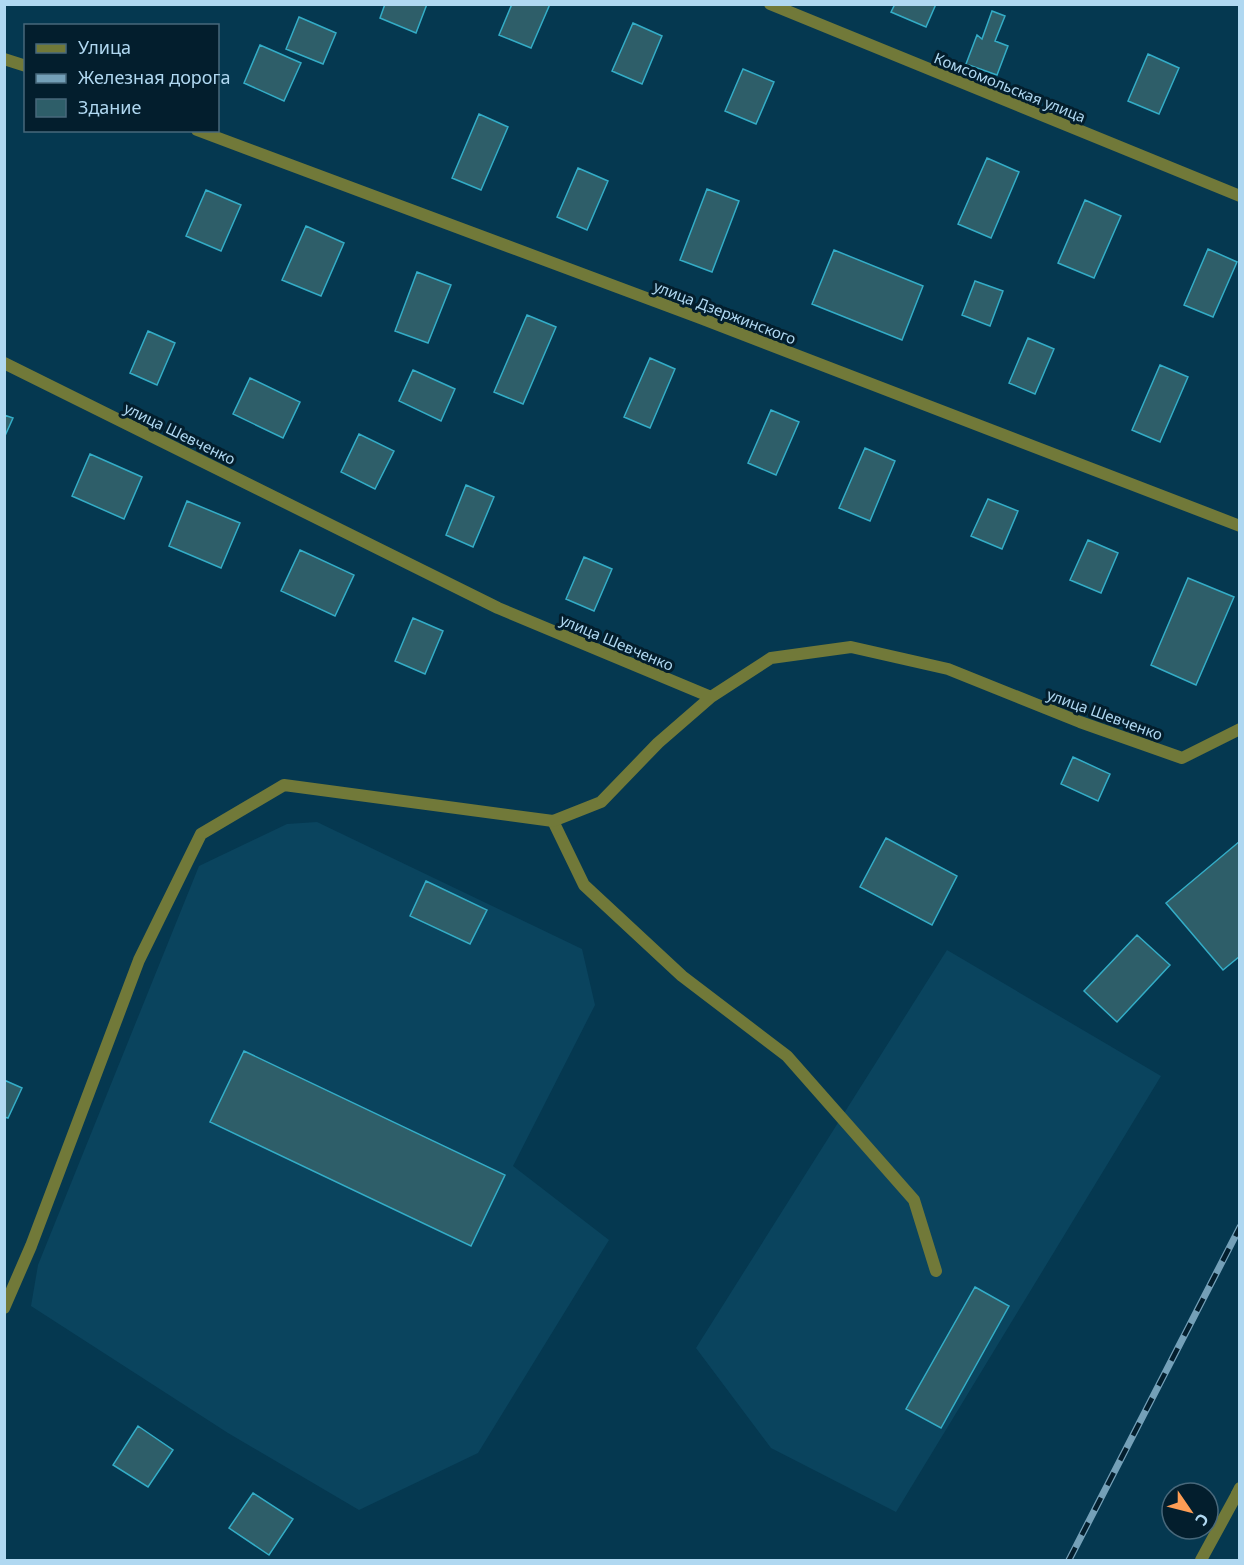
<svg xmlns="http://www.w3.org/2000/svg" width="1244" height="1565" font-family="'Noto Sans',sans-serif">
<rect width="100%" height="100%" fill="#053850"/>
<!-- built -->
<path fill="#0a445e" d="M317,822L582,949L595,1005L513,1166L609,1240L478,1453L359,1510L228,1433L31,1306L38,1265L199,866L287,824Z
M947,950L1161,1076L896,1512L771,1448L696,1348Z"/>
<!-- building -->
<path fill="#2e5e69" stroke="#34adc7" stroke-width="1.5" d="M385,4H427L416,33L380,18Z
M512,4H550L531,48L499,35Z
M895,4H936L926,27L891,12Z
M992,11L1005,16L995,41L1008,46L997,75L966,64L977,35L982,39Z
M299,17L336,33L323,64L286,49Z
M633,23L662,36L642,84L612,71Z
M260,45L301,63L284,101L244,83Z
M1148,54L1179,68L1159,114L1128,101Z
M743,69L774,82L756,124L725,111Z
M479,114L508,127L481,190L452,178Z
M987,158L1019,172L991,238L958,224Z
M578,168L608,181L587,230L557,217Z
M707,189L739,201L712,272L680,260Z
M206,190L241,205L221,251L186,236Z
M1085,200L1121,216L1094,278L1058,263Z
M306,226L344,243L321,296L282,280Z
M1208,249L1237,262L1213,317L1184,305Z
M834,250L923,286L902,340L812,304Z
M417,272L451,285L428,343L395,331Z
M975,281L1003,291L990,326L962,315Z
M527,315L556,327L523,404L494,392Z
M148,331L175,343L157,385L130,373Z
M1028,338L1054,349L1035,394L1009,383Z
M650,358L675,369L650,428L624,417Z
M1160,365L1188,377L1160,442L1132,430Z
M413,370L455,389L441,421L399,401Z
M250,378L300,402L283,438L233,414Z
M771,410L799,422L776,475L748,463Z
M4,415L13,418L4,438Z
M359,434L394,451L375,489L341,472Z
M865,448L895,461L870,521L839,508Z
M90,454L142,477L124,519L72,496Z
M466,485L494,497L473,547L446,535Z
M988,499L1018,511L1002,549L971,536Z
M187,501L240,523L221,568L169,546Z
M1088,540L1118,553L1101,593L1070,580Z
M300,550L354,575L335,616L281,591Z
M584,557L612,569L594,611L566,599Z
M1188,578L1234,597L1196,685L1151,665Z
M413,618L443,631L425,674L395,661Z
M1073,757L1110,774L1098,801L1061,784Z
M886,838L957,876L932,925L860,887Z
M1240,841V956L1223,970L1166,903Z
M426,881L487,910L470,944L410,916Z
M1137,935L1170,965L1117,1022L1084,991Z
M244,1051L505,1175L471,1246L210,1122Z
M4,1080L22,1088L8,1118L4,1117Z
M975,1287L1009,1306L941,1428L906,1409Z
M138,1426L173,1450L148,1487L113,1465Z
M253,1493L293,1519L269,1555L229,1528Z"/>
<g fill="none" stroke-linecap="round" stroke-linejoin="round">
<!-- lane -->
<path stroke="#717939" stroke-width="12" d="M553,821L584,885L682,976L787,1056L914,1200L936,1271
M1201,1560L1237,1494L1240,1496"/>
<!-- street -->
<path stroke="#717939" stroke-width="12" d="M770,4L1240,196
M4,59L26,66
M197,130L700,318L1240,526
M4,363L498,608L711,697L771,658L851,647L948,669L1080,722L1182,758L1240,729
M4,1308L31,1246L139,960L201,834L284,785L553,821L601,802L658,743L711,697
M1237,1494L1240,1488"/>
<defs>
<path id="rail" d="M1069,1560L1240,1227"/>
</defs>
<!-- rail casing -->
<use href="#rail" stroke="#74a0b8" stroke-width="7"/>
<!-- rail -->
<use href="#rail" stroke="#031e2d" stroke-width="4.5" stroke-dasharray="14" stroke-linecap="butt"/>
</g>
<g text-anchor="middle" dominant-baseline="central" stroke-width="6" stroke-linejoin="round" paint-order="stroke">
<!-- street labels -->
<g font-size="15" fill="#b0d8f1" stroke="#031e2d">
<text transform="translate(1010 87) rotate(22)">Комсомольская улица</text>
<text transform="translate(725 312) rotate(21)">улица Дзержинского</text>
<text transform="translate(180 433) rotate(26)">улица Шевченко</text>
<text transform="translate(617 642) rotate(23)">улица Шевченко</text>
<text transform="translate(1105 714) rotate(20)">улица Шевченко</text>
</g>
</g>
<!-- border -->
<rect width="1244" height="1565" fill="none" stroke="#b0d8f1" stroke-width="12"/>
<!-- legend -->
<rect x="24" y="24" width="195" height="108" fill="#031e2d" stroke="#48687b" stroke-width="1.5"/>
<rect x="36" y="44" width="30" height="9" fill="#717939" stroke="#48687b" stroke-width="1.5"/>
<text x="78" y="54" font-size="18" fill="#b0d8f1">Улица</text>
<rect x="36" y="74" width="30" height="9" fill="#74a0b8" stroke="#48687b" stroke-width="1.5"/>
<text x="78" y="84" font-size="18" fill="#b0d8f1">Железная дорога</text>
<rect x="36" y="99" width="30" height="18" fill="#2e5e69" stroke="#48687b" stroke-width="1.5"/>
<text x="78" y="114" font-size="18" fill="#b0d8f1">Здание</text>
<!-- north arrow -->
<g transform="translate(1190 1511) rotate(125)"><circle r="28" fill="#031e2d" stroke="#48687b" stroke-width="1.5"/>
<path d="M0-4.5L10 22L0 15L-10 22Z" fill="#fd9d55"/>
<text y="-9" font-size="16" font-weight="bold" text-anchor="middle" fill="#b0d8f1">С</text>
</g>
</svg>
